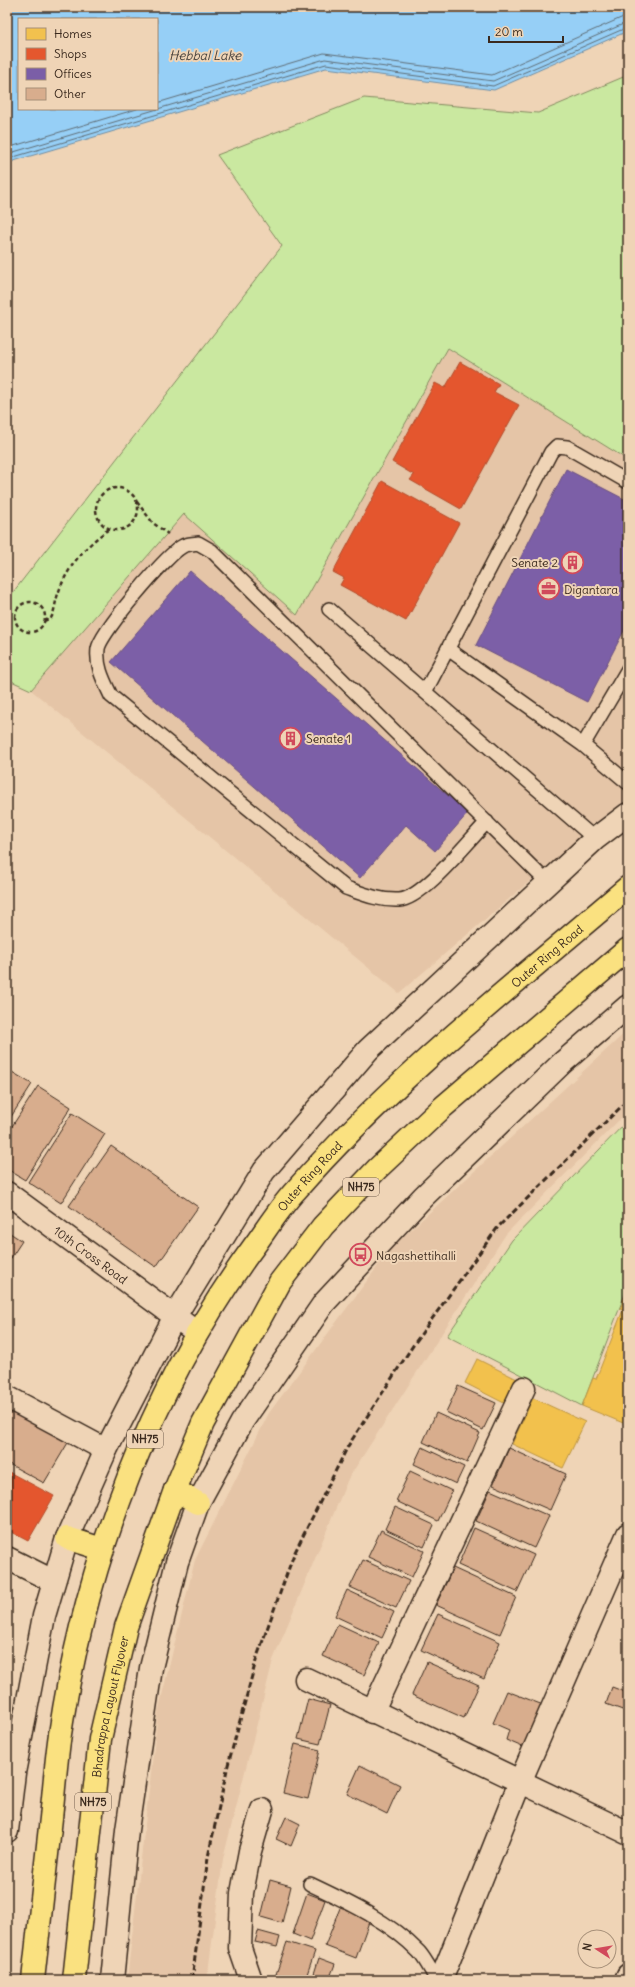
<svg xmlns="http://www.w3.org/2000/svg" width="635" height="1987" font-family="Delius,sans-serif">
<rect width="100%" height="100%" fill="#efd4b6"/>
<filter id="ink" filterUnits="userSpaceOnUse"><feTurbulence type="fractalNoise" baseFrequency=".025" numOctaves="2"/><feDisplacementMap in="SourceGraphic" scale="8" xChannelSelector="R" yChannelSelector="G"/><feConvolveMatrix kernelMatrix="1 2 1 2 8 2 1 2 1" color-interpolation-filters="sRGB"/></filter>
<g filter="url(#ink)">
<!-- built -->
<path fill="#e5c5a7" d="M282,246L628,460V797L399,993L31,690L7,679V600Z
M628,1030V1111L506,1234L348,1479L273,1660L223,1859L207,1980H127L158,1712L195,1560L269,1413L392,1247Z"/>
<!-- green -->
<path fill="#cae8a0" stroke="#82895f" d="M628,75V460L448,348L297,615L184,514L31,690L7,679V600L282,246L217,155L364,98L538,113Z
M628,1120V1286L582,1406L447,1336L512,1240Z"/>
<!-- water -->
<path fill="#96cff6" stroke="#728da0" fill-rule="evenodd" d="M7,7H628V31L494,90L326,68L7,163ZM19,19H157V109H19Z"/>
<!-- homes -->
<path fill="#f2c14e" stroke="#bb9440" d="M628,1289V1425L582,1406L593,1378L596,1379L623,1310L620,1309Z
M477,1359L517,1379L504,1403L465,1383Z
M533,1398L585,1422L563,1468L512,1444Z"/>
<!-- shops -->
<path fill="#e4572e" stroke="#b14a29" d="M460,362L499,384L494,392L519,405L461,509L410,480L414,475L392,462L435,383L445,388Z
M382,481L459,523L406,621L340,585L344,578L333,572Z
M7,1471L54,1496L28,1541L7,1530Z"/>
<!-- offices -->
<path fill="#7b5ea7" stroke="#684e7e" d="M566,469L628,501V623L587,702L476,645Z
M190,571L468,813L435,851L406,825L360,878L111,662Z"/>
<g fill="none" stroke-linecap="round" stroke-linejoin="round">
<!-- shore -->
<path stroke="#5f6c74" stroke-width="1" d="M157,103L324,53L492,75L621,18L628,16
M7,148L137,109
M7,154L325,59L493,81L628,22
M7,159L326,64L493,86L628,27"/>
</g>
<!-- building -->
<path fill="#d8ad8d" stroke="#3b2a1e" d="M7,1069L32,1084L7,1123Z
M38,1086L71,1107L25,1180L7,1169V1134Z
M72,1113L105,1134L61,1203L28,1182Z
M111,1146L198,1207L156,1267L69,1206Z
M7,1231L22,1241L7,1264Z
M458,1386L496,1403L483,1430L446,1412Z
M7,1407L69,1441L44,1483L7,1463Z
M436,1413L480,1433L467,1463L423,1442Z
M422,1447L464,1467L456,1484L414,1464Z
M509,1448L566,1474L550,1510L493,1485Z
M410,1471L452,1491L438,1521L396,1501Z
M490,1490L549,1516L534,1548L476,1521Z
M395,1507L434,1525L424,1547L385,1529Z
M474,1528L534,1555L517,1592L458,1565Z
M381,1530L424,1551L412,1577L368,1557Z
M363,1560L409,1581L396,1608L350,1587Z
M453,1568L516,1597L500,1634L436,1605Z
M347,1590L394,1612L382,1638L335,1616Z
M438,1614L500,1642L484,1679L421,1650Z
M338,1624L379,1643L364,1675L323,1656Z
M427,1662L479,1685L464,1718L412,1695Z
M612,1687L628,1693V1712L606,1704Z
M507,1691L543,1705L525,1748L506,1740L509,1730L493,1723Z
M308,1699L330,1705L320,1744L298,1739Z
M295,1744L320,1750L308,1799L283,1793Z
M360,1765L400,1785L387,1814L347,1794Z
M286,1817L300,1824L291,1846L276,1839Z
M270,1880L291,1886L282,1923L261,1917Z
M307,1893L325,1900L310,1941L293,1934Z
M340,1908L370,1919L356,1958L325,1946Z
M258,1931L280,1937L277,1947L255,1942Z
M287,1942L315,1951L305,1980H274Z
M319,1958L335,1964L329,1980H312Z"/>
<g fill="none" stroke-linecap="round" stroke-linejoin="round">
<defs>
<path id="service" d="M329,609L595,839
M448,649L583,745
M628,669L583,745L628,783
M425,692L551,452L557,446L567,447L628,482
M487,822C469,840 423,899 399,900C380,901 363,894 346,888L111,696C104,681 96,667 98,649C100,633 168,553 183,546C187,544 193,544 198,543L212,551L548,883
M310,1884C348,1902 389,1921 419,1952C426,1960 431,1971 437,1980"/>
<g id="minor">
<path id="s1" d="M7,1193L196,1332"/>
<path d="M7,1397L106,1450"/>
<path d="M7,1558L53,1581"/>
<path d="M306,1679L628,1833"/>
<path d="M372,1712L524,1388"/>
<path d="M251,1980L240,1948L242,1893L250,1851L262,1810"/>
<path d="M441,1980L520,1782L628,1534"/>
<path d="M626,1980L628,1975"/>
</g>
<path id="tertiary" d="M7,1831L14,1773L44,1616L67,1538L106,1450L175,1316L264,1171L368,1050L595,839L628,814
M112,1980L127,1830L151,1668L177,1562L198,1503L242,1422L324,1303L423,1197L562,1063L628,1006"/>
<g id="trunk">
<path d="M175,1490L198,1503"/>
<path d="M67,1538L102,1549"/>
<path id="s2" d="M33,1980C39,1926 45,1872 51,1818C54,1790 56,1761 60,1734C86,1560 152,1384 257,1242C269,1225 281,1206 296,1190C394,1078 515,984 628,887"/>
<path id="s3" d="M74,1980L100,1739L126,1627L175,1490L203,1423L280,1282L323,1226L377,1169L443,1107L628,949"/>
</g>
</defs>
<!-- service casing -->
<use href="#service" stroke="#3b2a1e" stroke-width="16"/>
<!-- minor casing -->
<use href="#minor" stroke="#3b2a1e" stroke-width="25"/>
<!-- tertiary casing -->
<use href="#tertiary" stroke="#3b2a1e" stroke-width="25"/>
<!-- trunk casing -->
<use href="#trunk" stroke="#3b2a1e" stroke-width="25"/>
<!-- path -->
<path stroke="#3b2a1e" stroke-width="2.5" stroke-dasharray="4 3" stroke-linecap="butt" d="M96 509a21 21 0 1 1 42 0a21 21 0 1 1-42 0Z
M137,502L153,523L168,534
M15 617a15 15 0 1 1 30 0a15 15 0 1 1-30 0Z
M44,621L51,618C55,611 55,602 58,594C67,567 85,546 109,529"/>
<!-- service -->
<use href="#service" stroke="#efd4b6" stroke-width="13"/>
<!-- minor -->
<use href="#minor" stroke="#efd4b6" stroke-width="22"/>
<!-- tertiary -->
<use href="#tertiary" stroke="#efd4b6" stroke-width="22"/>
<!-- trunk -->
<use href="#trunk" stroke="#fae180" stroke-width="22"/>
<!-- rail -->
<path stroke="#3b2a1e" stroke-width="3" stroke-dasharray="6 3" stroke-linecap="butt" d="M192,1980L208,1857L228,1765L257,1657L294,1554L348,1446L414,1344L498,1227L628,1100"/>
</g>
</g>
<!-- icons -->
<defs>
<symbol id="building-ring" viewBox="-11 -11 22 22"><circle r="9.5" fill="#efd4b6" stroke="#d1495b" stroke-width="1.5"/><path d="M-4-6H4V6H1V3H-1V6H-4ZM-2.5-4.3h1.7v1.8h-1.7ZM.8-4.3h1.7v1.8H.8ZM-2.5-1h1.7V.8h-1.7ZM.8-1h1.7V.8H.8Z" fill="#d1495b"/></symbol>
<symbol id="office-ring" viewBox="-11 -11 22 22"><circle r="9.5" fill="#efd4b6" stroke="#d1495b" stroke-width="1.5"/><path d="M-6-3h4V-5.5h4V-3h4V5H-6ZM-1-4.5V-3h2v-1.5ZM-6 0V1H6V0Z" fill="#d1495b"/></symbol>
<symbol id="bus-ring" viewBox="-11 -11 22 22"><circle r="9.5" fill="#efd4b6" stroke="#d1495b" stroke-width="1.5"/><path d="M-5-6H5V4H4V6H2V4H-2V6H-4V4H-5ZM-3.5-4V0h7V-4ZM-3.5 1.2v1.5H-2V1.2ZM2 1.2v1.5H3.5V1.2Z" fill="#d1495b"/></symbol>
</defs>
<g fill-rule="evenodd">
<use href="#building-ring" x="560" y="550" width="25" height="25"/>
<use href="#office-ring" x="536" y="576" width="25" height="25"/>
<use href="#building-ring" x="278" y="726" width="25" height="25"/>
<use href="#bus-ring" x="348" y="1242" width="25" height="25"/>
</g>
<g text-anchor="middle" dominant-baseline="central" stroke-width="4" stroke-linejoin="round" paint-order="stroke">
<!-- shield labels -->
<g fill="#efd4b6" stroke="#715d4c" stroke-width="1">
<rect x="343" y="1178" width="36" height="18" rx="3"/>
<rect x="127" y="1430" width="36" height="18" rx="3"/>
<rect x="75" y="1793" width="36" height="18" rx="3"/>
</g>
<g font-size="11" font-weight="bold" fill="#3b2a1e">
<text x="361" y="1187">NH75</text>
<text x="145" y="1439">NH75</text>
<text x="93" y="1802">NH75</text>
</g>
<!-- poi labels -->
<g font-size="12" fill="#3b2a1e" stroke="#efd4b6" text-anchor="start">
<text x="558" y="562" text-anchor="end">Senate 2</text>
<text x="564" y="589">Digantara</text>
<text x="306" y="738">Senate 1</text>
<text x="376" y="1255">Nagashettihalli</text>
</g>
<!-- street labels -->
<g font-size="12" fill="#3b2a1e" stroke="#efd4b6">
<text stroke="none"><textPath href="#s2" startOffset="1191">Outer Ring Road</textPath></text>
<text stroke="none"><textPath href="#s2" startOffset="867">Outer Ring Road</textPath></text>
<text stroke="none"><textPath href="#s1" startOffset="104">10th Cross Road</textPath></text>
<text stroke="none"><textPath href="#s3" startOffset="276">Bhadrappa Layout Flyover</textPath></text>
</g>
<!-- water labels -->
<g font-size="13" font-style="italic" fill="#49433e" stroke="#efd4b6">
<text x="205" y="55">Hebbal Lake</text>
</g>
</g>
<!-- margin -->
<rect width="635" height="1987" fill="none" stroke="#efd4b6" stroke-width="24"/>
<rect x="12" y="12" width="611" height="1963" fill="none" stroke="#3b2a1e" stroke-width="1.5" filter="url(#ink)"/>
<!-- legend -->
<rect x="18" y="18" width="140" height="92" fill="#efd4b6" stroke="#a79079"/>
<rect x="26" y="28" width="20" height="12" fill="#f2c14e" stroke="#a79079"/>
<text x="54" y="38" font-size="12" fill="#3b2a1e">Homes</text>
<rect x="26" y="48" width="20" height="12" fill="#e4572e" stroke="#a79079"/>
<text x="54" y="58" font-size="12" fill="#3b2a1e">Shops</text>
<rect x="26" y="68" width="20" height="12" fill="#7b5ea7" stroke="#a79079"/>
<text x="54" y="78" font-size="12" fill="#3b2a1e">Offices</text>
<rect x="26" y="88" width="20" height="12" fill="#d8ad8d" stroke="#a79079"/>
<text x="54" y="98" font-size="12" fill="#3b2a1e">Other</text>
<!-- north arrow -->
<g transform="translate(597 1949) rotate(282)"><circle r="19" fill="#efd4b6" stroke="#a79079"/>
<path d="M0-3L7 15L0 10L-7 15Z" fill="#d1495b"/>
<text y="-6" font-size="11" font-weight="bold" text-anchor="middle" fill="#3b2a1e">N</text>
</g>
<!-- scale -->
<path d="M489 36v6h74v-6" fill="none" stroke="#3b2a1e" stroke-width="2"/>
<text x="495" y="36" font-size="12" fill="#3b2a1e" stroke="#efd4b6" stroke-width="3" paint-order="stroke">20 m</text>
</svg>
